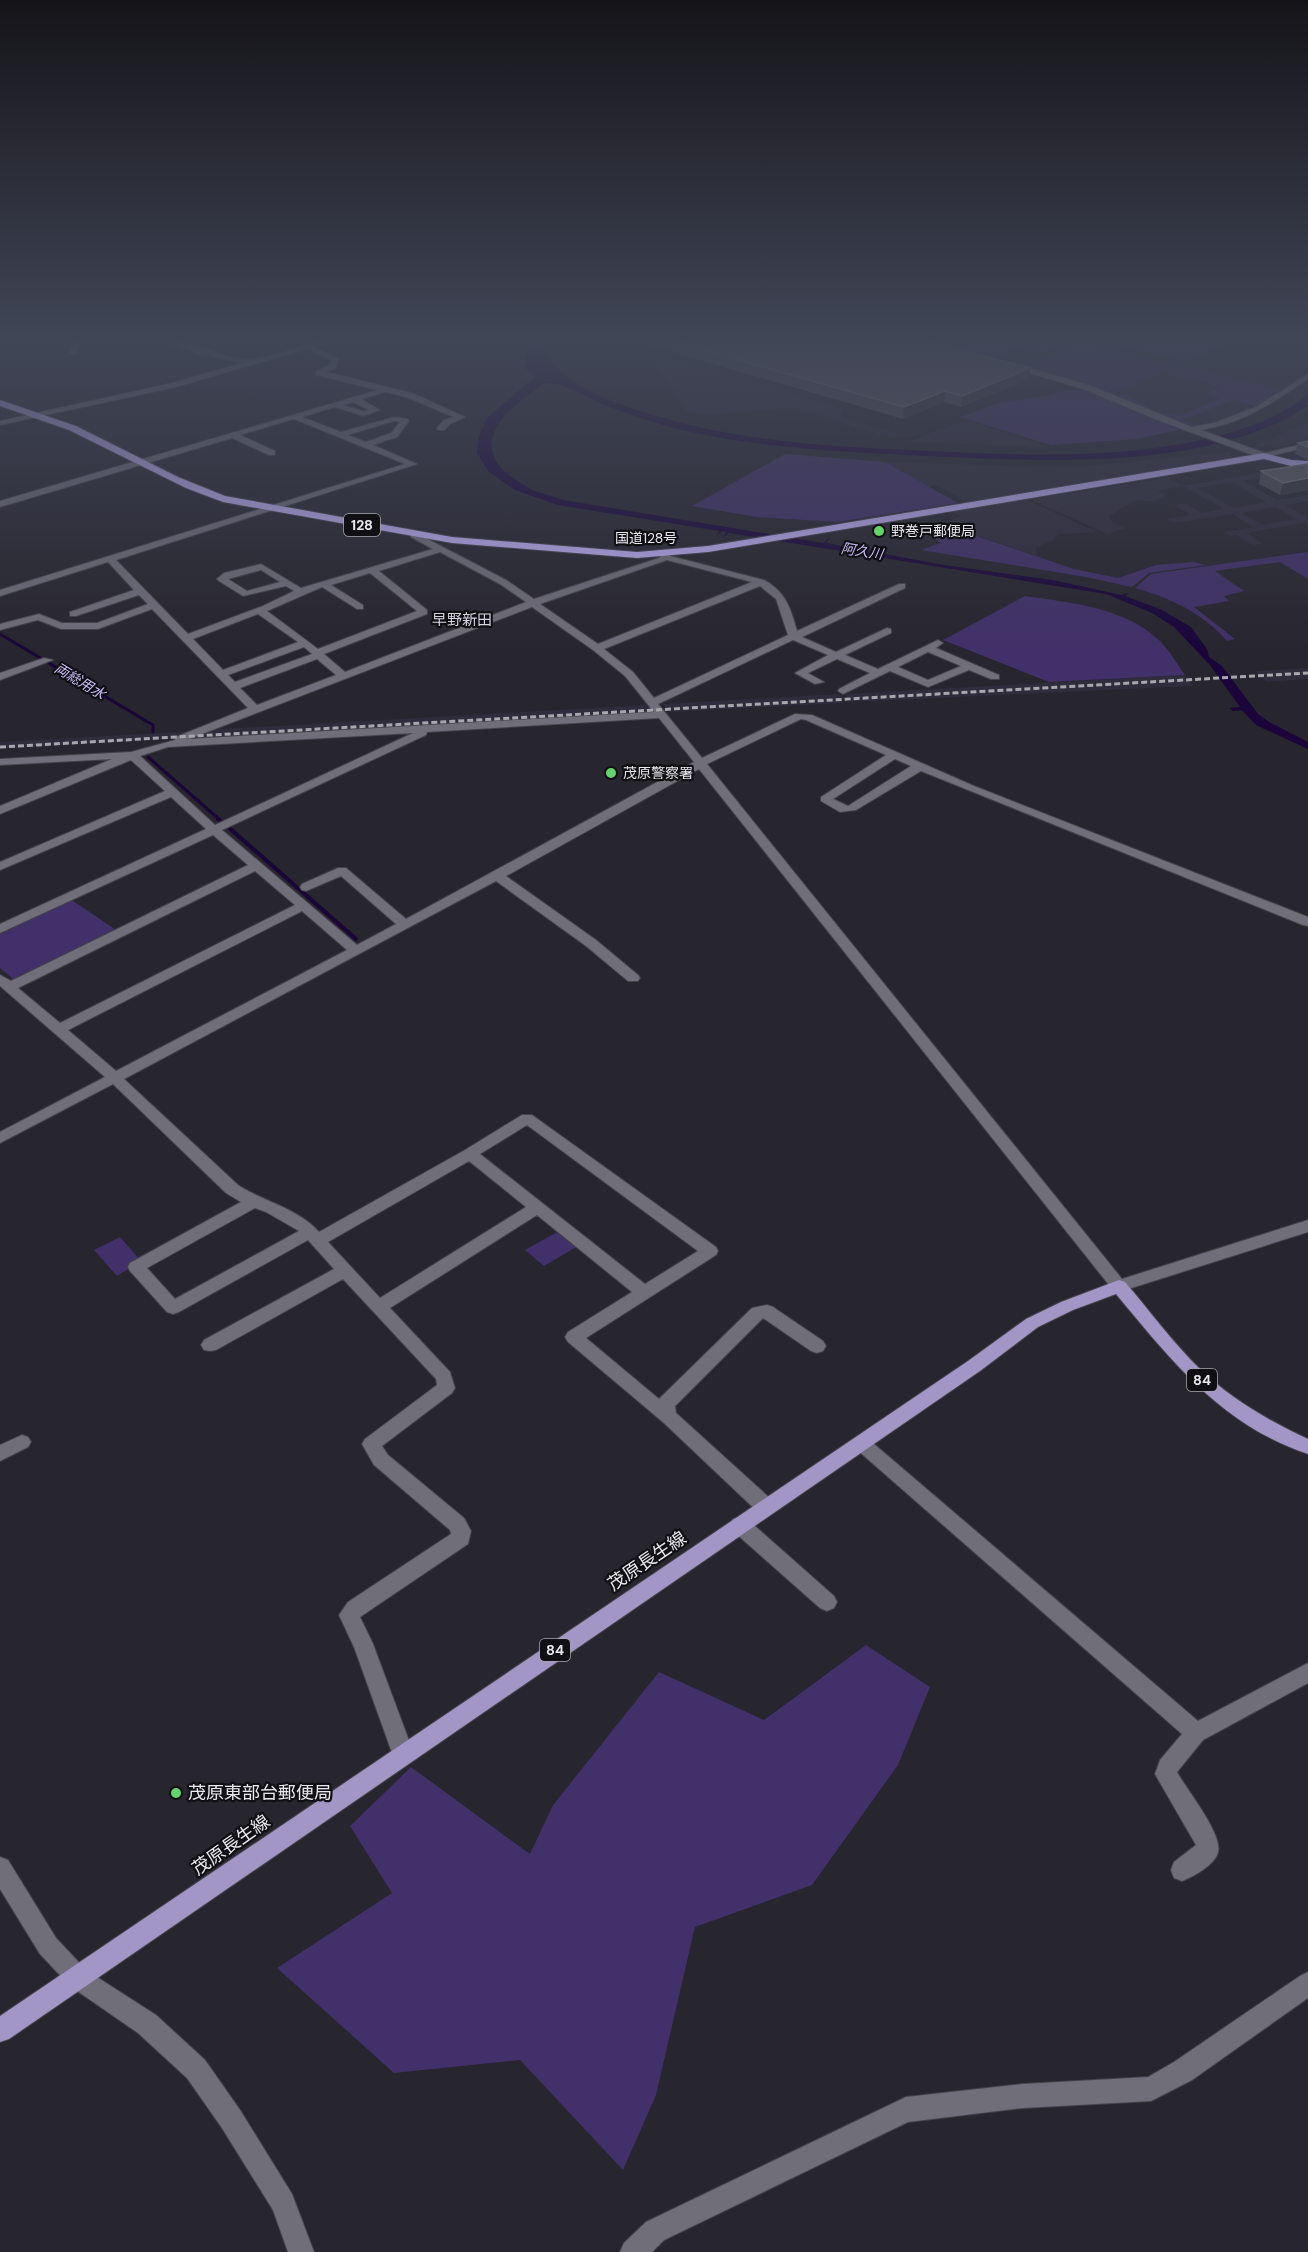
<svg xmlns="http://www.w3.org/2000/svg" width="1308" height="2252" font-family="'DM Sans','Noto Sans JP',sans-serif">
<rect width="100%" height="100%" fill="#27252e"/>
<!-- built -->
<path fill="#2f2c3b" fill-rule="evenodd" d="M917,338H1308V373L1258,407L1214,423L1196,427L1067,378Z
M649,352L843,409L840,413L844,418L893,433H914L945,423L908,438L888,437L793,408L705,415L686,411Z
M964,421H968L1046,447L908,442Z
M1308,423V439L1275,448L1254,446Z
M1231,452L1230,457L967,503L937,485L929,487L885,462L1043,467L1087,466Z
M1285,467L1294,468L1290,472L1243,481L1277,500L1308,495V501L1286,505L1308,518V526L1303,523L1247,533L1263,544L1253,545L1236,535L1230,536L1224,532L1253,527L1232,514L1174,523L1166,519L1190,515L1174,505L1185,503L1202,513L1224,509L1183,486L1157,491L1167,494L1154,502L1137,500L1109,516L1113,523L1125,528L1108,534L1029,499L1169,478L1182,486L1288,468ZM1231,482L1266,502L1234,508L1198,488ZM1275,507L1296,519L1263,525L1242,513Z
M1025,499L1097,532L1060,534L1052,541L1035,548L1038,556L942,524L961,516L952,512Z
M1308,668V679L1266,682L1256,671Z
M1185,675L1193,686L850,702L845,694Z
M839,694L843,703L669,712L663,704Z
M646,705L652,712L183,739L205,730Z
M195,731L174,739L0,749V742Z"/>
<!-- green -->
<path fill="#413069" d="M918,338H1046L994,358Z
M1056,338L1076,339L1041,353L1027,350Z
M1091,338H1239L1185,361L1088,339Z
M1081,342H1086L1177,365L1126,389L1109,393L1035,369L1030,363Z
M1185,366H1187L1281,390L1258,407L1233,400L1182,420L1199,426L1196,427L1114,396L1123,394L1130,396L1154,411L1180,416L1220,398L1208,394L1220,387L1167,374Z
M1084,390L1180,430L1136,439L1051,445L960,417L999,403L1052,395L1061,391Z
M785,454L885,462L958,503L837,522L757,517L692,506Z
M944,525L1074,569L1118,578L1156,565L1194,562L1206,565L1149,573L1132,587L1086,577L921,550L941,543L928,533Z
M1308,552V579L1280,562L1215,571L1244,591L1224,596L1229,601L1194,607L1235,639L1227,641C1203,613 1170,598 1135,588L1151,574Z
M1025,596C1072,603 1124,607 1160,641C1170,651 1177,664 1185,675L1049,682L943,640Z
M72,900L116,930L14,980L0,968V934Z
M559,1231L578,1246L544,1266L525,1250Z
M120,1237L141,1261L117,1276L94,1250Z
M866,1645L930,1687L898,1765L812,1885L695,1927L656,2095L623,2170L520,2060L394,2073L277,1968L392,1893L350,1826L411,1767L530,1854L553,1805L659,1672L764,1720Z"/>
<!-- water -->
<path fill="#1a043a" d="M528,338H549C541,357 559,371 573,381C594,396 619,404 643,412C736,442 833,447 930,451C1017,455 1106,459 1192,442C1233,434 1276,421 1308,394V406C1207,472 1042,461 926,456C847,452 768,449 691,432C664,426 638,418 612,408C596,402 580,392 563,386C558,384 551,384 545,383C538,386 533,392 526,397C500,415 475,445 506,473L514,472L507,474L532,490L564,500L823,543L830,537L826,543L944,565L1053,580L1121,595L1129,593L1125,596L1160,609L1191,627L1207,649L1209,657L1222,666L1258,714L1269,722L1308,742V749L1256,725L1242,710L1233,711L1230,708L1240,707L1210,665L1174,627L1152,613L1106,594L729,533L723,538L726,532L722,531L716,536L719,531L558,505L515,490L489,472L477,453L479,436L487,418L535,377L524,368Z"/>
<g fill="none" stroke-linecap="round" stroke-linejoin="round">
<!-- stream-far1 -->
<path stroke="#1a043a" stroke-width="3" d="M0,634L153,725V732
M148,757L220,820"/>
<!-- stream -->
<path stroke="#1a043a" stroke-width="4" d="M218,819L223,823
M227,826L356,939"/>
<defs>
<path id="minor" d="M73,338L82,340L77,353L73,355L69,353L75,341Z
M158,338C187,338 218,358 248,360C261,361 313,342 329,338H339L314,347L339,359L336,368L326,372L412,393L465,417L450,424L444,430H438L437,428L444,420L454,417L406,397L386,392L361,399L380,410L363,416L335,407L302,417L341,432L394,417L408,419L409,421L397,437L373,445L417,464L116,560L188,634L263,606L294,591L286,586L243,596L219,581L217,579L224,573L261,564L301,588L433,549L411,537V533L414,532L506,580L534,599L659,558L664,552H670V556L764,580C786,592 791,609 797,631L899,584H905V588L802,637L836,652L887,628L891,629V633L845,655L878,669L938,640L943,643L936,648L999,675V679H991L969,670L928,687L890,671L843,694L838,691L839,689L870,673L837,659L808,673L824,682L815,684L795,673L828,655L793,640L658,704L702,758L795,714L812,715L974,786L1308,917V926L1303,925L921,771L856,810L840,812L821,801V797L886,755L806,720L801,719L707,764L1122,1279L1308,1220V1232L1119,1292L1113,1290L699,769L506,876L596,940L638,975L640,978L638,981H628L586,946L496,881L124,1079L238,1185C264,1202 298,1208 319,1232L465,1150L522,1115H532L716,1247L718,1251L716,1255L586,1338L659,1399L752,1308L767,1305L773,1307L823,1341L826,1346L823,1351L817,1353L811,1351L763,1318L675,1406L676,1413L773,1501L775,1507L773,1513L766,1515L759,1513L664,1423L568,1342L565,1337L568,1332L632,1292L537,1215L390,1308L450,1372L455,1388L452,1393L382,1446L388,1455L464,1518L471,1531L468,1544L360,1617L373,1644L414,1754L411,1761L403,1764L395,1761L354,1647L339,1615L348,1602L451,1534L450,1530L374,1465L362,1444L365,1439L437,1385L436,1379L343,1279L216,1350L210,1351L204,1350L201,1345L204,1340L334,1269L308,1240L179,1312L173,1314L167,1312L130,1271L128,1267L130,1263L241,1202L226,1193L113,1084L0,1143V1132L105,1077L0,986V975L11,981L248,865L213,835L0,933V924L206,829L171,797L0,870V862L165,791L131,760L0,814V806L112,759L0,765V759L131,752L175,740L176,737L248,708L152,609L98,629H61L38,620L0,630V624L39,614L62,623H97L148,604L139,595L76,616H70V612L134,590L108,562L0,596V590L405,464L294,419L240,435L275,451V455H269L232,438L0,507V501L378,390L316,375V371L330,365L331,360L307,349L176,387L0,425V421L172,383L242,363L196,353ZM353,402L369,410L363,411L343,405ZM394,421L400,422L391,433L366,442L348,435ZM440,552L500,584L526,602L345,672L324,654L427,614V610L379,571ZM667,560L752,582L598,644L540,604ZM261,570L280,582L247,591L228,579ZM370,573L417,611L318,649L267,611L322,587L357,609H363V605L331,585ZM760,586L776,599L788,635L654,698L633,672L604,649ZM532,607L593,650L625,676L654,712L189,739ZM258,614L298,642L223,670L193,639ZM304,647L312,654L235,682L228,675ZM928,652L961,666L928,680L898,667ZM317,659L336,675L257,705L240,688ZM659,718L694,762L406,919L346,868H338L302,884L300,887L302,890L306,891L341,876L396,924L357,945L222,830L426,735L427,732ZM413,733L215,825L140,756L168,747ZM895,759L911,766L848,806L833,799ZM255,871L295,905L60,1023L18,988ZM302,911L347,950L116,1071L68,1030ZM527,1125L698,1251L645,1284L480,1154ZM469,1161L526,1207L380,1298L328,1242ZM255,1208L266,1212L299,1231L175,1299L147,1268Z
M1012,363L1089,385L1192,427L1214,423L1256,407L1308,374V379C1273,403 1243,423 1201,430L1265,453L1308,443V447L1261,458L1160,421L1083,389L1009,367Z
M44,658L53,660L0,680V673Z
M22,1435L28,1437L31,1442L28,1447L0,1461V1445Z
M861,1436L867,1438L1198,1721L1308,1663V1683L1203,1740L1177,1772C1186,1789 1223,1834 1218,1852C1216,1864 1193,1877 1182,1881L1174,1878L1171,1870L1174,1862L1196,1845L1155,1774L1160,1760L1182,1734L855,1448L852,1443L855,1438Z
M740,1517L747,1519L834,1596L837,1602L834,1608L827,1611L820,1608L733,1531L730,1525L733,1519Z
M0,1857L8,1860L56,1938L86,1970L156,2015L205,2060L240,2110L292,2194L314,2252H288L273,2210L222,2128L187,2078L138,2033L70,1986L40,1954L0,1889Z
M1308,1972V1998L1192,2080L1151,2101L1023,2108L908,2122L664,2240L652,2252H620L624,2243L646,2222L906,2097L1023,2084L1148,2077L1174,2062L1300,1976Z"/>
<path id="major" d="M1119,1280L1125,1282C1150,1311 1172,1342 1200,1369C1231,1399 1269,1421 1308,1439V1454C1221,1425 1172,1361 1116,1294L1073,1310L1038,1327L980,1371L9,2039L0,2042V2016L968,1361L1026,1319L1061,1302Z"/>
<path id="highway" d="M0,400L76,426L178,477L225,496L452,537L637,552L708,546L1264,453L1291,460L1308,461V467L1291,466L1264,459L708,552L637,558L452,543L223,502L186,488L69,430L0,406Z"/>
</defs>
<!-- minor casing -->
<use href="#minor" stroke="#44424a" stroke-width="2"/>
<!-- major casing -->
<use href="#major" stroke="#44424a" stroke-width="2"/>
<!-- highway casing -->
<use href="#highway" stroke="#44424a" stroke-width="2"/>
<!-- minor -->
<use href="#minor" fill="#706e79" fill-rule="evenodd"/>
<!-- major -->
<use href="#major" fill="#a196c6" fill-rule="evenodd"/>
<!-- highway -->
<use href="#highway" fill="#c2b1fa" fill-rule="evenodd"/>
<!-- rail -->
<path stroke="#a8a7ae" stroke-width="3" stroke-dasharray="6 3" stroke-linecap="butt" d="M0,747L1308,673"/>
</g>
<!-- wall -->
<path fill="#4d4b55" d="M624,338H914L1030,368L1029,379L961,407L944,402L903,419Z
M1308,441V460L1295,454L1298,443Z
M1308,464V490L1280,495L1259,484L1261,471Z"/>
<!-- shaded-wall -->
<path fill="#37353e" d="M1030,368L1029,379L961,407L962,396Z
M945,391L944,402L903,419L904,407Z
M1308,478V490L1280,495L1283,483Z"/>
<!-- building -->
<path fill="#5e5c65" stroke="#73727a" stroke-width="1.5" d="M661,338H914L1030,368L962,396L945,391L904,407Z
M1308,441V447L1298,443Z
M1308,464V478L1283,483L1261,471Z"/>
<!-- sky -->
<linearGradient id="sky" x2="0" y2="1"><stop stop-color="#151419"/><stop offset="0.52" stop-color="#414657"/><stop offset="1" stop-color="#414657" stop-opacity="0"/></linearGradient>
<rect width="1308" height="653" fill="url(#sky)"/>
<!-- markers -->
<g fill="#63d469" stroke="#100f13" stroke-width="2">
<circle cx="879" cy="531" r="6"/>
<circle cx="611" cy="773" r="6"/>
<circle cx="176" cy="1793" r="6"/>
</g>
<g text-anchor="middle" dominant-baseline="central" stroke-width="4.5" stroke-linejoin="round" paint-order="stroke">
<!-- shield labels -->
<g fill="#100f13" stroke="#a8a7ac" stroke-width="1.5">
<rect x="344" y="514" width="36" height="22" rx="4.5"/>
<rect x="1187" y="1369" width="30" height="22" rx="4.5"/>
<rect x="540" y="1639" width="30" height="22" rx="4.5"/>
</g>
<g font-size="14" font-weight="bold" fill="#e9e8ee">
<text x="362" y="525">128</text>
<text x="1202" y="1380">84</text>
<text x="555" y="1650">84</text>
</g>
<!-- far-poi labels -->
<g font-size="14" fill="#e9e8ee" stroke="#100f13" text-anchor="start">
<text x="891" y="531">野巻戸郵便局</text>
<text x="623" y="773">茂原警察署</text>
</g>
<!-- far-street labels -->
<g font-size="14" fill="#e9e8ee" stroke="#100f13">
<text x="646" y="538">国道128号</text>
</g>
<!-- far-water labels -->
<g font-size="14" font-style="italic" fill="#cabcfc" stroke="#100f13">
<text transform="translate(862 551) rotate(9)">阿久川</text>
<text transform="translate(80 681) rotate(31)">両総用水</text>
</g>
<!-- far-quarter labels -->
<g font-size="15" fill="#d6d4e0" stroke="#100f13">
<text x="462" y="620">早野新田</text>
</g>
<!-- near-street labels -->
<g font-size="18" fill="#e9e8ee" stroke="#100f13">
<text transform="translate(647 1561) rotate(-34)">茂原長生線</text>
<text transform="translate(231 1845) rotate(-35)">茂原長生線</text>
</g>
<!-- near-poi labels -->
<g font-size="18" fill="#e9e8ee" stroke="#100f13" text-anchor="start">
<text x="188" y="1793">茂原東部台郵便局</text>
</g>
</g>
</svg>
